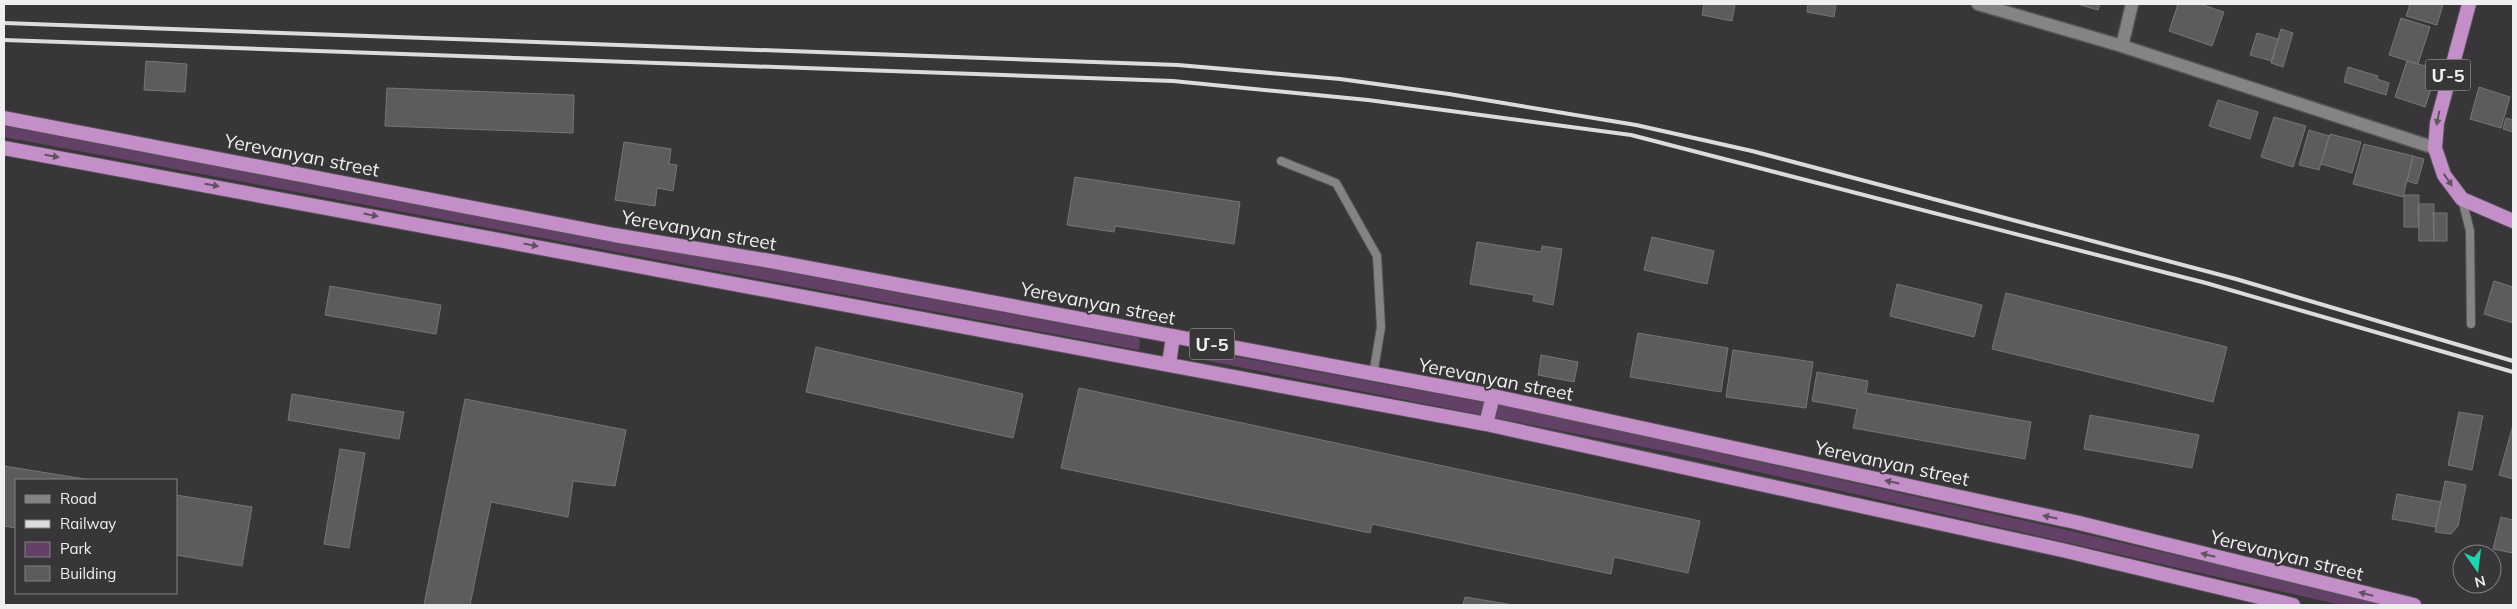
<svg xmlns="http://www.w3.org/2000/svg" width="2517" height="609" font-family="Mulish,'Noto Sans Armenian',sans-serif">
<rect width="100%" height="100%" fill="#383638"/>
<!-- green -->
<path fill="#634166" d="M4,126L1140,338L1139,350L4,137Z
M1194,349L1526,410L2071,531L2391,605H2341L1679,454L1193,358Z"/>
<!-- building -->
<path fill="#5d5b5e" stroke="#787578" d="M1704,4H1735L1732,21L1702,15Z
M1808,4H1836L1834,17L1807,12Z
M2077,4H2100L2098,10Z
M2178,4H2200L2224,12L2212,46L2169,31Z
M2410,4H2443L2437,25L2406,16Z
M2401,18L2430,27L2418,64L2389,55Z
M2281,29L2293,33L2283,67L2271,63Z
M2257,33L2278,39L2272,61L2250,55Z
M146,61L187,64L185,92L144,90Z
M2407,61L2429,67L2428,71L2436,74L2425,107L2395,97Z
M2348,67L2378,76L2377,79L2389,83L2386,95L2344,82Z
M2479,87L2510,97L2501,128L2470,119Z
M387,88L574,95L573,133L385,126Z
M2218,100L2258,112L2250,139L2209,126Z
M2274,117L2306,126L2293,167L2261,157Z
M2506,118L2513,120V132L2503,129Z
M2309,130L2329,136L2319,170L2299,165Z
M2330,134L2361,142L2352,173L2321,164Z
M624,142L671,149L669,164L677,165L673,191L657,188L655,206L615,200Z
M2364,144L2413,156L2403,197L2353,184Z
M2413,156L2424,159L2417,184L2407,181Z
M1075,177L1240,202L1234,244L1115,226L1114,232L1067,225Z
M2404,195H2419V227H2404Z
M2418,204H2434V241H2419Z
M2433,213H2447V241H2434Z
M1652,237L1714,251L1707,284L1644,270Z
M1477,242L1541,252L1542,246L1562,249L1553,305L1533,301L1534,295L1470,284Z
M2494,281L2513,287V323L2484,314Z
M1897,284L1982,305L1974,337L1890,316Z
M330,286L441,305L436,334L325,315Z
M2006,293L2227,347L2213,402L1992,349Z
M1638,333L1728,348L1721,392L1630,377Z
M816,347L1023,394L1013,438L806,392Z
M1733,350L1813,362L1806,408L1726,397Z
M1541,355L1578,362L1574,382L1538,375Z
M1817,372L1868,381L1866,393L2031,422L2025,459L1853,428L1857,409L1812,401Z
M1079,388L1700,521L1688,573L1614,557L1611,574L1372,524L1370,533L1061,468Z
M292,394L404,412L399,439L288,420Z
M465,399L626,430L615,486L573,481L568,517L491,502L470,605H424Z
M2459,412L2483,416L2472,470L2448,465Z
M2090,415L2199,435L2192,468L2084,449Z
M2513,425V479L2499,475Z
M340,449L365,453L349,548L324,544Z
M4,466L91,480H16V528L4,526Z
M2445,481L2466,485L2458,526L2451,534L2435,532Z
M2397,494L2441,502L2436,527L2392,519Z
M176,495L252,507L242,566L176,555Z
M2501,517L2513,520V553L2493,549Z
M1465,597L1513,605H1463Z"/>
<g fill="none" stroke-linecap="round" stroke-linejoin="round">
<defs>
<path id="service" d="M1281,161L1336,183L1377,256L1381,327L1373,375
M2462,199L2470,231L2471,324"/>
<path id="minor" d="M1978,4L2122,46L2435,148
M2122,46L2132,4"/>
<path id="trunk" d="M2469,4L2437,123L2435,148L2444,175L2462,199L2513,221
M4,118L614,235L776,262L1493,396L2075,522L2414,605
M4,148L1486,424L2062,550L2293,605
M1169,364L1173,336
M1486,424L1493,396"/>
</defs>
<!-- service casing -->
<use href="#service" stroke="#555356" stroke-width="10"/>
<!-- minor casing -->
<use href="#minor" stroke="#555356" stroke-width="15"/>
<!-- trunk casing -->
<use href="#trunk" stroke="#555356" stroke-width="16"/>
<!-- service -->
<use href="#service" stroke="#868386" stroke-width="8"/>
<!-- minor -->
<use href="#minor" stroke="#868386" stroke-width="12"/>
<!-- trunk -->
<use href="#trunk" stroke="#c48ec8" stroke-width="14"/>
<!-- rail -->
<path stroke="#dddbdd" stroke-width="4" d="M4,23L1178,65L1340,79L1449,94L1636,125L1752,151L2236,279L2513,361
M4,40L1173,81L1368,100L1631,135L2206,283L2513,372"/>
</g>
<!-- one-way arrows -->
<defs><path id="oneway-solid" d="M-6-.8H1V-3.2L6.5 0L1 3.2V.8H-6Z" transform="scale(1.25)"/></defs>
<g fill="#625063">
<use href="#oneway-solid" transform="translate(2438 118) rotate(101)"/>
<use href="#oneway-solid" transform="translate(52 156) rotate(10)"/>
<use href="#oneway-solid" transform="translate(2448 180) rotate(55)"/>
<use href="#oneway-solid" transform="translate(212 185) rotate(10)"/>
<use href="#oneway-solid" transform="translate(371 215) rotate(11)"/>
<use href="#oneway-solid" transform="translate(531 245) rotate(11)"/>
<use href="#oneway-solid" transform="translate(1892 482) rotate(-168)"/>
<use href="#oneway-solid" transform="translate(2050 517) rotate(-168)"/>
<use href="#oneway-solid" transform="translate(2208 555) rotate(-166)"/>
<use href="#oneway-solid" transform="translate(2366 594) rotate(-166)"/>
</g>
<g text-anchor="middle" dominant-baseline="central" stroke-width="4" stroke-linejoin="round" paint-order="stroke">
<!-- shield labels -->
<g fill="#383638" stroke="#b9b7b9" stroke-width="1">
<rect x="2425.5" y="59.5" width="45" height="31" rx="4"/>
<rect x="1189.5" y="328.5" width="45" height="31" rx="4"/>
</g>
<g font-size="18" font-weight="bold" fill="#f0eef0">
<text x="2448" y="75">Մ-5</text>
<text x="1212" y="344">Մ-5</text>
</g>
<!-- street labels -->
<g font-size="19" fill="#f0eef0" stroke="#383638">
<text transform="translate(302 155) rotate(11)">Yerevanyan street</text>
<text transform="translate(699 230) rotate(10)">Yerevanyan street</text>
<text transform="translate(1098 303) rotate(11)">Yerevanyan street</text>
<text transform="translate(1496 379) rotate(11)">Yerevanyan street</text>
<text transform="translate(1892 463) rotate(12)">Yerevanyan street</text>
<text transform="translate(2287 555) rotate(14)">Yerevanyan street</text>
</g>
</g>
<!-- border -->
<rect width="2517" height="609" fill="none" stroke="#f0eef0" stroke-width="10"/>
<!-- legend -->
<rect x="15" y="479" width="162" height="115" fill="#383638" stroke="#828082"/>
<rect x="25" y="495" width="25" height="8" fill="#868386" stroke="#828082"/>
<text x="60" y="504" font-size="15" fill="#f0eef0">Road</text>
<rect x="25" y="520" width="25" height="8" fill="#dddbdd" stroke="#828082"/>
<text x="60" y="529" font-size="15" fill="#f0eef0">Railway</text>
<rect x="25" y="542" width="25" height="15" fill="#634166" stroke="#828082"/>
<text x="60" y="554" font-size="15" fill="#f0eef0">Park</text>
<rect x="25" y="566" width="25" height="15" fill="#5d5b5e" stroke="#828082"/>
<text x="60" y="579" font-size="15" fill="#f0eef0">Building</text>
<!-- north arrow -->
<g transform="translate(2477 569) rotate(166)"><circle r="24" fill="#383638" stroke="#828082"/>
<path d="M0-4L9 19L0 12L-9 19Z" fill="#1fd5b0"/>
<text y="-8" font-size="14" font-weight="bold" text-anchor="middle" fill="#f0eef0">N</text>
</g>
</svg>
